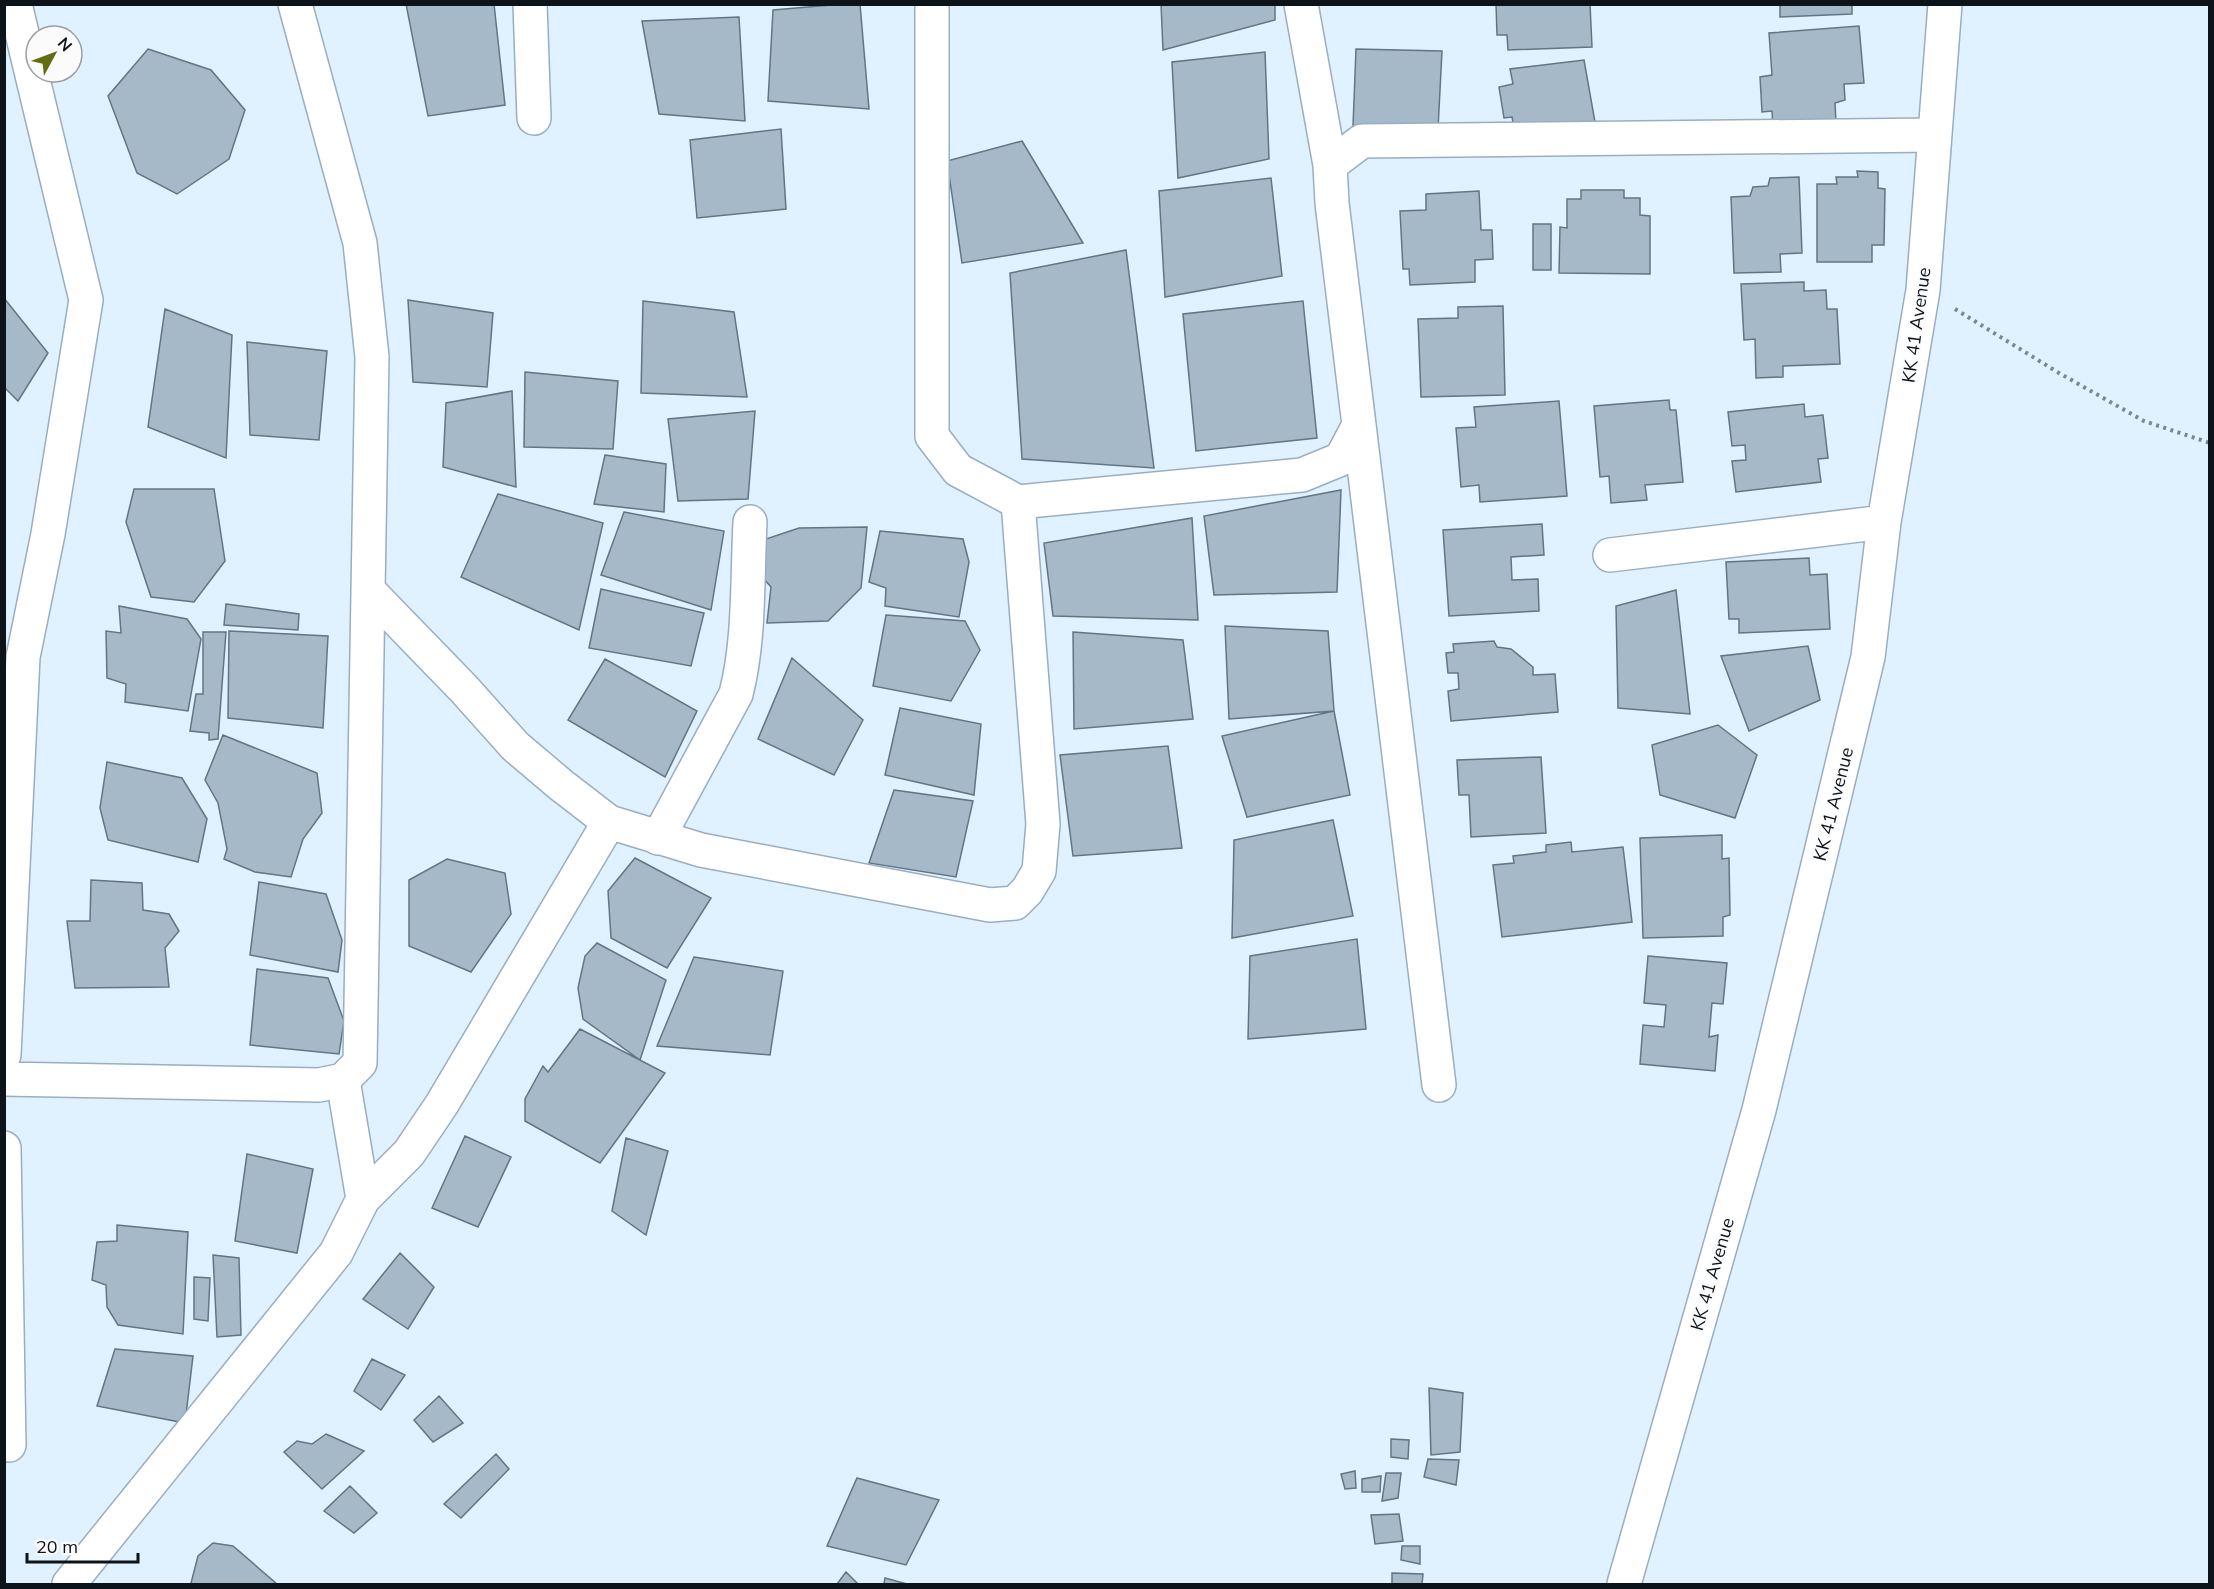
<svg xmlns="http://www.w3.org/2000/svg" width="2214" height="1589" font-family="Mulish,sans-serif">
<rect width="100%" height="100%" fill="#e0f1ff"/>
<!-- building -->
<path fill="#a5b9c9" stroke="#627584" stroke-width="1.5" d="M406,4H494L505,105L428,116Z
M843,4H860L869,109L768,101L773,10Z
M1161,4H1275V20L1163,50Z
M1496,4H1590L1592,47L1508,50L1507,35H1497Z
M1780,4H1852V14L1780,17Z
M739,17L745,121L659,114L642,21Z
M1859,26L1864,83L1844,84L1845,100L1835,103L1836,123L1773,128L1772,111L1762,112L1760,77L1772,75L1769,33Z
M148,49L211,70L245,110L229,159L177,194L137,173L108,96Z
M1356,49L1442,51L1438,129L1353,126Z
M1265,52L1269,159L1178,178L1172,62Z
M1584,60L1595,122L1515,133L1512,117L1504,118L1499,87L1513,84L1510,69Z
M781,129L786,209L697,218L690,140Z
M1022,141L1083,243L962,263L947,161Z
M1857,171L1878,172V188L1885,189L1884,245H1872V262H1817V184H1837L1836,177H1858Z
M1799,177L1802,253L1780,254L1781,272L1734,273L1731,197L1750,196L1753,187L1768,186L1770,178Z
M1271,178L1282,276L1165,297L1159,191Z
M1581,190H1624V198H1640V215L1650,216V274L1559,273L1560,227L1567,228V199H1581Z
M1479,191L1481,230H1492L1493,259L1475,260V282L1410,285L1409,269H1403L1400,211L1426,210V194Z
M1533,224H1551V270H1533Z
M1126,250L1154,468L1022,459L1010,273Z
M1804,282V291L1826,290L1827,309H1837L1840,364L1783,366V377L1756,378L1755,339L1744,340L1741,284Z
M4,298L48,353L18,401L4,387Z
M408,300L493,313L487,387L413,382Z
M643,301L734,312L747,397L641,393Z
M1303,301L1317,438L1196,451L1183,314Z
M1503,306L1505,395L1421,397L1418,319L1458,318V307Z
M165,309L232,335L226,458L148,427Z
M247,342L327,351L319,440L250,435Z
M525,372L618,381L613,449L524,447Z
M512,391L516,487L443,467L446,403Z
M1669,400L1670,410H1676L1683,482L1645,485L1647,500L1611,503L1609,476L1600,477L1594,406Z
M1559,401L1567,496L1480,502L1479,485L1461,487L1456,428L1476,427L1474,407Z
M1804,404L1805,417L1823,415L1828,458L1818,459L1821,482L1736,492L1732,461L1746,460L1745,445L1732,446L1728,412Z
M755,411L748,499L678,501L668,419Z
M605,455L666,464L664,512L594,504Z
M134,489H214L225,561L194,602L151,597L126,522Z
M1341,490L1337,592L1214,595L1204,516Z
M498,494L603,523L579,630L461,577Z
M624,512L724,531L711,610L601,575Z
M1192,518L1198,620L1053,616L1044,543Z
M1542,524L1544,555L1511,557L1512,580L1538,579L1539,611L1449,616L1443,530Z
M867,527L861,588L828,621L767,623L771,587L763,578L766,539L799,528Z
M880,531L963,539L969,562L959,617L885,606L886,588L869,582Z
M1809,558L1810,575L1827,574L1830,629L1739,633V619H1729L1726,562Z
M601,589L704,613L691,666L589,648Z
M1676,590L1690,714L1618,708L1616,606Z
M226,604L299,614L298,630L224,625Z
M119,606L187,619L201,639L188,711L125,702L126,684L107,678L106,631L121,633Z
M886,615L965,621L980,650L951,701L873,686Z
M1225,626L1328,631L1334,711L1229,719Z
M229,631L328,636L323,728L228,718Z
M203,632H226L218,739L209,740V733L190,731L196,694H203Z
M1073,632L1183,640L1193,719L1074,729Z
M1494,641L1497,647L1511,649L1533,667V675L1555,674L1558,712L1451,721L1448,691L1459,689L1458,673H1448L1446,653L1454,652L1453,644Z
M1808,646L1820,700L1749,731L1721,656Z
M792,658L863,720L834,775L758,739Z
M605,659L697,711L665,777L568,720Z
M900,708L981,724L974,795L885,775Z
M1334,711L1350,795L1247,817L1222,736Z
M1718,725L1757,755L1735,818L1660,795L1652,745Z
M223,735L317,773L322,813L303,839L291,877L255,872L224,859L227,849L218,803L205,780Z
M1168,746L1182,848L1073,856L1060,755Z
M1541,757L1546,833L1471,837L1469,795H1459L1457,760Z
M107,762L182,778L207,819L198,862L108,840L100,808Z
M894,790L973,801L956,877L869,863Z
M1333,820L1353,916L1232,938L1234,840Z
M1722,835V859L1729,858L1730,915L1723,917V936L1643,938L1640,838Z
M1571,842L1572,852L1623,847L1632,922L1502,937L1493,865L1514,863L1513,856L1546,852V845Z
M635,858L711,898L667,968L611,938L608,891Z
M447,859L505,873L511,914L471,972L409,946V880Z
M91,880L142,883L143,910L169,914L179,931L165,948L169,987L75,988L67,921H90Z
M259,882L326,894L342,940L338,972L250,955Z
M1357,939L1366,1029L1248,1039L1250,956Z
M597,943L666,980L640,1060L583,1019L578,988L585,956Z
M1648,956L1727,963L1723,1004L1712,1003L1709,1037L1718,1035L1715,1071L1640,1064L1643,1025L1664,1027L1666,1005L1644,1003Z
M694,957L783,971L770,1055L657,1046Z
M257,969L328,978L344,1021L339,1054L250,1045Z
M580,1029L665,1073L600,1163L525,1121V1099L543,1066L548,1072Z
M465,1136L511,1157L478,1227L432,1208Z
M626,1138L668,1151L646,1235L612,1211Z
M247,1154L313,1169L297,1253L235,1241Z
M117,1225L188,1232L183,1334L118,1325L107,1307L106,1285L92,1280L97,1242L117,1241Z
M400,1253L434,1287L408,1329L363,1299Z
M213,1255L239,1258L241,1335L217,1337Z
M194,1277L210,1278L208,1321L194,1319Z
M115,1349L193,1356L185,1423L97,1406Z
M372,1359L405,1375L381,1410L354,1391Z
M1429,1388L1463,1393L1460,1452L1431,1455Z
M439,1396L463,1423L433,1442L414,1420Z
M326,1434L364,1451L322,1489L284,1452L297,1441L312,1444Z
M1391,1439L1409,1440L1408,1459L1391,1457Z
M496,1454L509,1469L461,1518L444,1504Z
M1428,1459L1459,1460L1456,1485L1424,1477Z
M1355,1471L1356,1488L1345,1489L1341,1474Z
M1386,1473H1401L1398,1498L1382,1501Z
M1381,1476L1380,1492H1362V1479Z
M857,1478L939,1500L906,1565L827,1546Z
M350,1486L377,1513L354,1533L324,1511Z
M1399,1514L1403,1541L1375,1544L1371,1515Z
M213,1543L233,1546L277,1584H193L191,1583L198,1556Z
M1402,1546H1420V1564L1401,1560Z
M846,1572L858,1584H837Z
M1392,1573L1423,1574L1422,1584H1392Z
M885,1578L907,1584H884Z"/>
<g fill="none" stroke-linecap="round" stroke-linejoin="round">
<defs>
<path id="minor" d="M530,4L534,118
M932,4V436L958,470L1018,502L1302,475L1341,459L1359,425L1332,203L1330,165L1362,141L1934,135
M1301,4L1330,165
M1359,425L1439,1085
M1610,555L1884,522
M368,590L464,689L515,746L561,785L609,822L701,850L990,905L1015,903L1027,891L1039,871L1043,824L1018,502
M658,838L736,694C750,639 747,579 750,522
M4,1055L23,657L48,534L86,300L15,4
M4,1079L319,1085L343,1080L360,1063L372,357L360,243L295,4
M4,1148L9,1445
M363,1199L409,1153L442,1104L609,822
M69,1584L336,1253L363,1199L343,1080
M1624,1584L1759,1110L1868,657L1884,522L1923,290L1945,4"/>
</defs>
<!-- minor casing -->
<use href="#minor" stroke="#9aaebf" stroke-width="36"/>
<!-- path -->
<path stroke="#7b8892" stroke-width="4" stroke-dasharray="3 4.5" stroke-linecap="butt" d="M1955,309L2059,373L2144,421L2210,443"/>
<!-- minor -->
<use href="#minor" stroke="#fff" stroke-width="33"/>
</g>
<g text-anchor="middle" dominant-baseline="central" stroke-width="4.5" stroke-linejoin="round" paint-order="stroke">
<!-- street labels -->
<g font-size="18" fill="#0c1319" stroke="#fbfbfb">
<text transform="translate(1916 325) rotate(-82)">KK 41 Avenue</text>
<text transform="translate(1833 804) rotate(-76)">KK 41 Avenue</text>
<text transform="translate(1712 1274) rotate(-74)">KK 41 Avenue</text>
</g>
</g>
<!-- border -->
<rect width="2214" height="1589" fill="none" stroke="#0c1319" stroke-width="12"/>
<!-- north arrow -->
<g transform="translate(54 54) rotate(49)"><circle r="28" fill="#fbfbfb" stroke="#9b9ea1" stroke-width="1.5"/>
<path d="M0-4.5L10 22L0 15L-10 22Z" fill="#636c12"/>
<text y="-9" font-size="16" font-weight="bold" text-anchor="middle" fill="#0c1319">N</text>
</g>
<!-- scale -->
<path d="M27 1553v9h111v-9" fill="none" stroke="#0c1319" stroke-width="3"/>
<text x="36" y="1553" font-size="18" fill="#0c1319" stroke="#fbfbfb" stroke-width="4.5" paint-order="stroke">20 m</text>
</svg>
